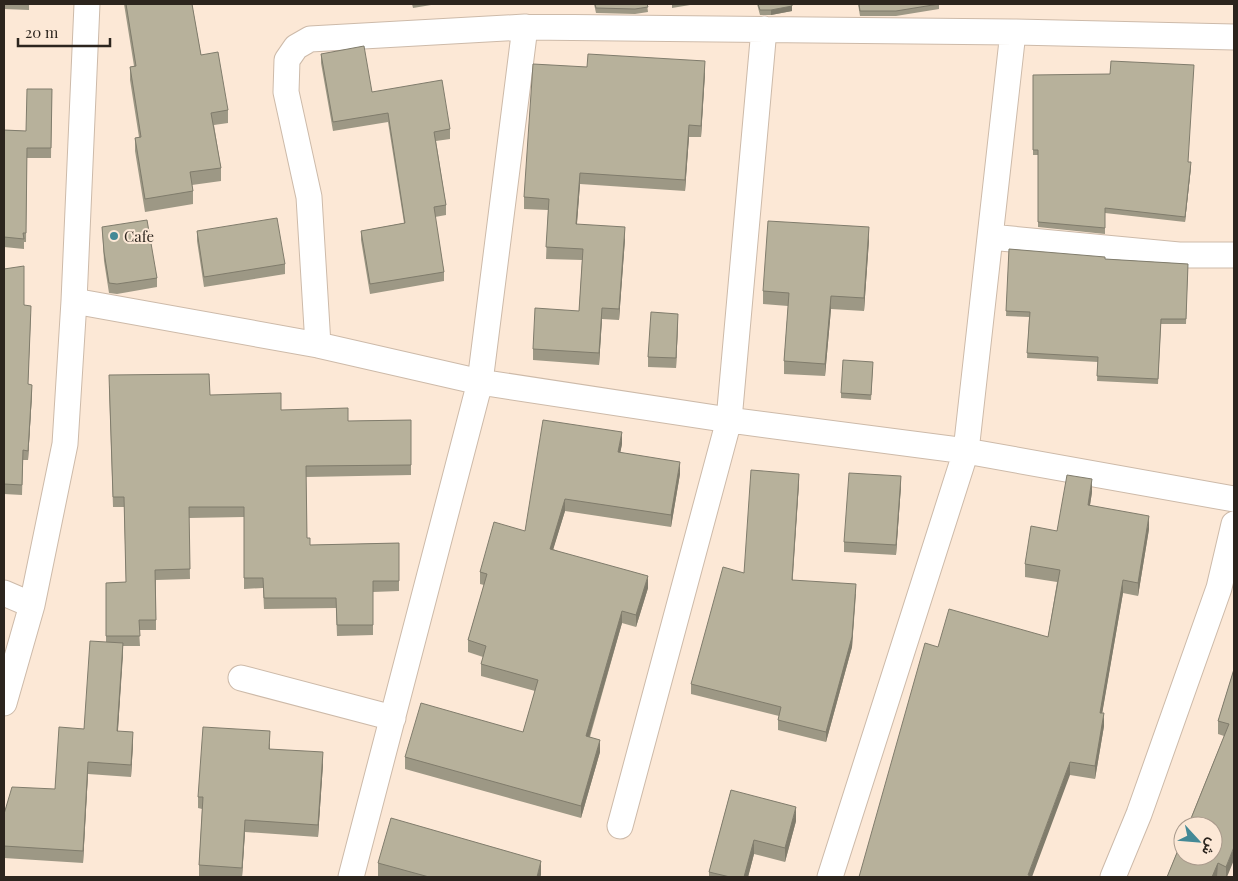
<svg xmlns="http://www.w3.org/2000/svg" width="1238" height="881" font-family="'Playfair Display',Vazirmatn,serif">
<rect width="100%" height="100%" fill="#fce8d6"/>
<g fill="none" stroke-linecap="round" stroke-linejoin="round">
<defs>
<path id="minor" d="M990,237L1179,255H1234
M74,301L318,345L480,382L729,420L966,451L1234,499
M318,345L309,197L286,92L287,60L296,47L310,39L525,27L1013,32L1234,37
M4,593L32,605
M241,678L393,718
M4,703L32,605L65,444L74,301L87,4
M620,826L729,420L764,29
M351,877L480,382L525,27
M830,877L966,451L1013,32
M1113,877L1139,814L1219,588L1234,524"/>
</defs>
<!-- minor casing -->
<use href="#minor" stroke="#cdbaa9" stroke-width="27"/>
<!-- minor -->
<use href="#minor" stroke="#fff" stroke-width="25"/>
</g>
<!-- wall -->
<path fill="#9d9885" d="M4,4H29V10L4,9Z
M124,4H192L201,55L228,110V123L214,125L221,168V181L192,185L193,191V204L145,212L135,151V138L139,137L130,80V67L134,66Z
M412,4H437L413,8Z
M594,4H647L648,12L635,14L596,13Z
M672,4H696L672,8Z
M757,4H792V11L771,15H760Z
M858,4H939V9L896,16H860Z
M321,54L372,92L450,129V139L436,141L446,205V215L435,217L444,272V281L370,294L361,240V231L404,223L388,122L333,131L321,63Z
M587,67L705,73L701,137H689L685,191L580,184L577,224L625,239L619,320L602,319L599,365L533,360V349L579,311L582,260L546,259L548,210L524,209V197Z
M1033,75L1188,162L1191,167L1185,222L1105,213V234L1038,227V155H1033Z
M52,89L51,158H27L26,242H24V249L4,247V130L26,131Z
M102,227L157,278V287L117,294L109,293L104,261Z
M197,231L285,264V274L204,287L197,241Z
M869,240L864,311L831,309L825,376L784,374V361L788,306L763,304V291Z
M1009,249L1105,259L1188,264L1186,324H1161L1158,384L1097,381L1098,362L1027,358L1029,317L1006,316Z
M4,269L24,305L31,315L28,384L32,394L28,460H23L22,495L4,494Z
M678,324L676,368L648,367V357Z
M873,367L871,400L841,398V393Z
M109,386L210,395L281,410L348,421L411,420V475L306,477L307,538L310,545L399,543V591L373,592V635L337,636L336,608L264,609L263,588L244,589V517L189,518L190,579L156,580V630H139L140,646H123L118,731L133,744L131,777L88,774L83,863L4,858V814L55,789L84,729L106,642V583L126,582L124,507H113Z
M622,444L620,453L680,474L671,527L565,511L553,549L648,588L636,627L622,623L590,737L600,752L581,818L405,769V757L523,732L535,691L481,676V664L483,657L468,652V640L484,585L480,584V572Z
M799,483L792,580L856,594L852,647L826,742L778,730V720L779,716L691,694V684L744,573Z
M901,486L896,555L844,552V542Z
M1092,492L1090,505L1149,529L1138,596L1123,593L1102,713L1104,726L1095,779L1070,775L859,877L938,647L1048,637L1057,582L1025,577V564L1057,531Z
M1234,669L1227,877H1167L1224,736L1218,734V721Z
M270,743V749L323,764L318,837L245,832L242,877H199V865L202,809L198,808V797Z
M731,790L796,821L785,862L754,854L748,877H709V872Z
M378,863L541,875L540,877H378Z"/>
<!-- shaded-wall -->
<path fill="#807c6c" d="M792,6V11L771,15V10Z
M705,61V73L701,137V126Z
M689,125V137L685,191V180Z
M1191,162V167L1185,222V217Z
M580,173V184L576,235V224Z
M625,227V239L619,320V309Z
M869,227V240L864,311V298Z
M831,296V309L825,376V364Z
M602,308V319L599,365V353Z
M678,314V324L676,368V358Z
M32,385V394L28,460V451Z
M622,432V444L618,464V452Z
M680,462V474L671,527V515Z
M799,474V483L792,590V580Z
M901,476V486L896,555V545Z
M1092,479V492L1088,518V505Z
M565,499V511L550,560V549Z
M1149,516V529L1138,596V583Z
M648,576V588L636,627V615Z
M1123,580V593L1100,726V713Z
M856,584L852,647L826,742V732Z
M622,611V623L586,748V736Z
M123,643V655L117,743V731Z
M1104,713V726L1095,779V766Z
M133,732V744L131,777V765Z
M600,740V752L581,818V806Z
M323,752V764L318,837V825Z
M88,762V774L83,863V851Z
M1070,762V775L1032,877L1028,875Z
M796,807V821L785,862V848Z
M245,820V832L242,877V868Z
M754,840V854L748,877H744Z
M1234,847V860L1227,877H1226V867Z
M541,861V875L540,877H537Z
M1218,863L1217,877H1212Z"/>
<!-- building -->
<path fill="#b7b19b" stroke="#807c6c" d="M126,4H192L201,55L218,52L228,110L211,113L221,168L190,172L193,191L145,199L135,138L141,137L130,67L136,66Z
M595,4H647L648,7L635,9L596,8Z
M758,4H792V6L771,10H760Z
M859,4H939L896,11H860Z
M364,46L372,92L442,80L450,129L434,132L446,205L434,207L444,272L370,284L361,231L405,223L388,113L333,122L321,54Z
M588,54L705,61L701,126L689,125L685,180L580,173L576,224L625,227L619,309L602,308L599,353L533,349L535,308L579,311L583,249L546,247L549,199L524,197L533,64L587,67Z
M1111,61L1194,65L1188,162H1191L1185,217L1105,208V228L1038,222V150H1033V75L1110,74Z
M27,89H52L51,148H27L26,233H23L24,239L4,237V130L26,131Z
M277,218L285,264L204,277L197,231Z
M147,220L157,278L117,284L109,283L104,252L102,227Z
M768,221L869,227L864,298L831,296L825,364L784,361L789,293L763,291Z
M1009,249L1105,257V259L1188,264L1186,319H1161L1158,379L1097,376L1098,357L1027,353L1030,312L1006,311Z
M24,266V305L31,306L28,384L32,385L28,451L23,450L22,485L4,484V269Z
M651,312L678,314L676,358L648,357Z
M843,360L873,362L871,395L841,393Z
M209,374L210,395L281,393V410L348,408V421L411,420V465L306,466L307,538H310V545L399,543V581H373V625H337L336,598H264L263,578H244V507H189L190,569L155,570L156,620H139L140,636H106V583L126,582L124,497H113L109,375Z
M543,420L622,432L618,452L680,462L671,515L565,499L550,549L648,576L636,615L622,611L586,736L600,740L581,806L405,757L421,703L523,732L538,680L481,664L486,646L468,640L487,574L480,572L494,522L525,531Z
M751,470L799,474L792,580L856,584L852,637L826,732L778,720L781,707L691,684L723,567L744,573Z
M849,473L901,476L896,545L844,542Z
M1067,475L1092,479L1088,505L1149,516L1138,583L1123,580L1100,713H1104L1095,766L1070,762L1028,875L1033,877H859L925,643L938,647L949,609L1048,637L1060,570L1025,564L1031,526L1057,531Z
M90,641L123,643L117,731L133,732L131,765L88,762L83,851L4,846V814L12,787L55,789L59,727L84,729Z
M1234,669V847L1226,867L1218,863L1212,877H1167L1183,838V856H1213V826H1188L1229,724L1218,721Z
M203,727L270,731L269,749L323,752L318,825L245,820L242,868L199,865L203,797H198Z
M731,790L796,807L785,848L754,840L744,877H730L709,872Z
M391,818L541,861L537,877H429L378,863Z"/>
<!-- markers -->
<circle fill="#448996" stroke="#fce8d6" stroke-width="2" cx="114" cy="236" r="5"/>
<g text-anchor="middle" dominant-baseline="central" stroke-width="4" stroke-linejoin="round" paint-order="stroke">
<!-- poi labels -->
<g font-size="15" fill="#2c251e" stroke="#fce8d6" text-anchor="start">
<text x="124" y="236">Cafe</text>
</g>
</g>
<!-- border -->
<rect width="1238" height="881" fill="none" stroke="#2c251e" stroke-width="10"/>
<!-- north arrow -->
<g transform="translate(1198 841) rotate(116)"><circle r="24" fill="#fce8d6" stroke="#a99a8c"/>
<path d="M0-4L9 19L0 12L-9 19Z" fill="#448996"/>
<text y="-8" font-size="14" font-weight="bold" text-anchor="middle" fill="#2c251e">ش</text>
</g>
<!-- scale -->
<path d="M18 38v8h92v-8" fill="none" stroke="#2c251e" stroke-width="2.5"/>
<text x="25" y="38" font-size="15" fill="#2c251e" stroke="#fce8d6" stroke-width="4" paint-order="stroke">20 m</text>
</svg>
